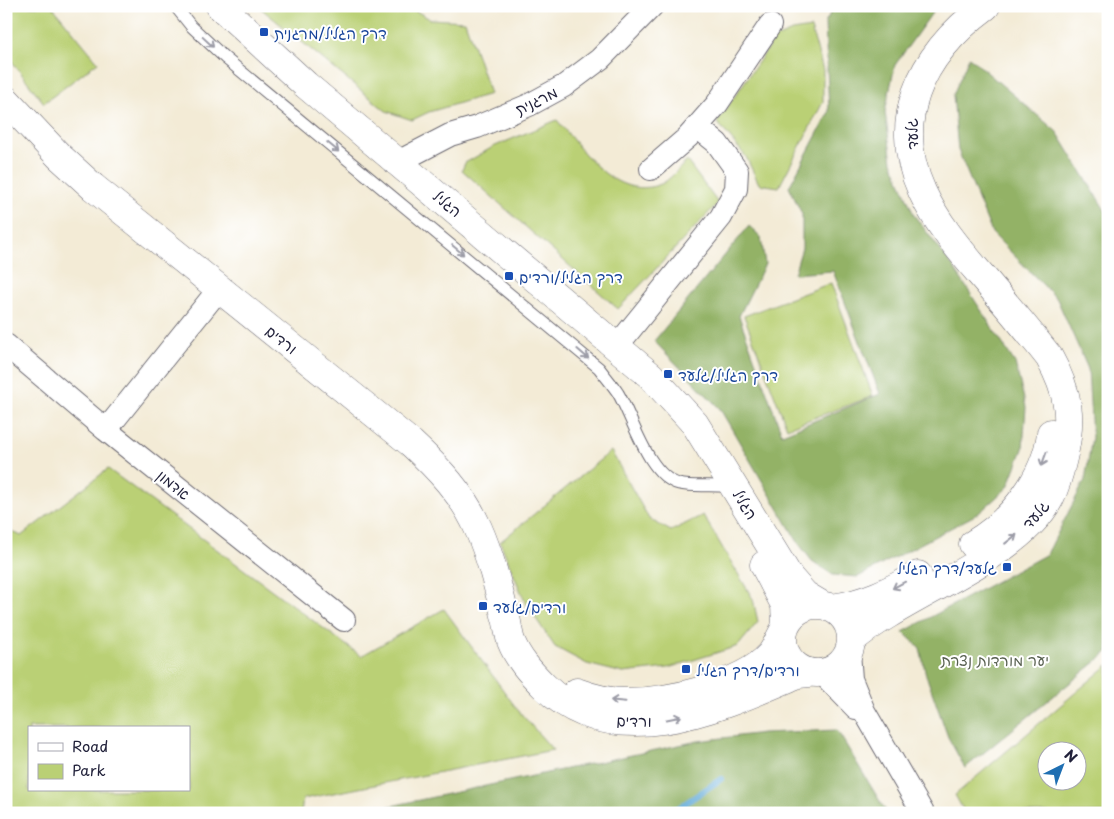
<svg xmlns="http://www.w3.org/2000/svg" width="1114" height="819" font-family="'Playpen Sans','Playpen Sans Hebrew',sans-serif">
<rect width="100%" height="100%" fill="#fff"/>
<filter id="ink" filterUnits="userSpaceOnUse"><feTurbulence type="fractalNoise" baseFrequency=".02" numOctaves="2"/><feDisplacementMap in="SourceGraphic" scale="10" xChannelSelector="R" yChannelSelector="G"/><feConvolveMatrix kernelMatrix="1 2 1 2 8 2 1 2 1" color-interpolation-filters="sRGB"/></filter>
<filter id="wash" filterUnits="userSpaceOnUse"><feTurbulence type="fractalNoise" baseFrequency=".0096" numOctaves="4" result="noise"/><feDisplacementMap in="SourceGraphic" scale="20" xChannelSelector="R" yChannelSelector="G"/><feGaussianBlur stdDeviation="1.12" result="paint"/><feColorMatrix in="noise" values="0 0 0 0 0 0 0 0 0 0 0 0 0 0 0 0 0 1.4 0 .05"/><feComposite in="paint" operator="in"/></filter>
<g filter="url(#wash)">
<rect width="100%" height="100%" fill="#f3ebd6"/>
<!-- green -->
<path fill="#bad075" stroke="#6e7958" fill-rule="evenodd" d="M9,6H52L98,62L44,103L6,54V8Z
M258,6H407L430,19L465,21L490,94L429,112L412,120L386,111Z
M811,28L823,70V102L779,187L759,184L746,157L717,122L775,38L792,31Z
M557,120C582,150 615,202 661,184C670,180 679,168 687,161L718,203L618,309L462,170L465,163L493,147Z
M831,283L873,396L787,428L744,316Z
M611,451L649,519L671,531L703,515L753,599L758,622L738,646L668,668L623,673L587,664L555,647L526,604L500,542Z
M108,469L361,656L444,609L517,709L553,750L303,799L301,813H6V528L21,536ZM29,728H189V790H29Z
M1108,665V813H965L955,795ZM1046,752H1076V782H1046Z"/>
<!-- forest -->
<path fill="#93b266" stroke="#5a6a50" d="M834,6H937L895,65L885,112L892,162L914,215L954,268L1015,363L1026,407L1023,449L1008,487L979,513L858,577L833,575L812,561L799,544L720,409L654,341L749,226L761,237L765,264L739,316L782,434L880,394L833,271L794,274L802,248V214L789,187L829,112L825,23Z
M969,57L1057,132L1108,215V652L965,768L948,737L926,675L920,648L903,632L1047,554L1085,480L1092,437L1088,369L1057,299L992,233L958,150L953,95Z
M837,730L887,813H358L698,741L763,733Z"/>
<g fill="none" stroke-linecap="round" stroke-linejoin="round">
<!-- stream -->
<path stroke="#5fa9d7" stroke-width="6" d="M671,813L721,779"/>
</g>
</g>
<g filter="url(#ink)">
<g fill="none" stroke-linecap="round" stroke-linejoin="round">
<defs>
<path id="service" d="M175,6L191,26L225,58L599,368C605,376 612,384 618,393C632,416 648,476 679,484C692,487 708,485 721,486"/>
<path id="minor" d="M398,162L450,135L477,127L529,105L564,86L600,59L652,6
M651,169L688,137L717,104L770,25
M6,345L106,430L344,620
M617,346L721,217L736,189L737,171L717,143L697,127
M106,430L219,289
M849,652L851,679L864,711L923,813
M822,673L856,708"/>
<path id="tertiary" d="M220,6L306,85L651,376L695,424L790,578L805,595L820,604
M6,100L59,156L93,187L411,443C438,468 463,494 478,528C490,555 498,587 505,615C508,623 508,632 511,641C518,659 530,672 544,686C615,757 721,707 798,674L809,673
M973,544C1011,522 1046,478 1051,433
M764,565L785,605L786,624
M783 639a34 34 0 1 1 68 0a34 34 0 1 1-68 0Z
M832,608C864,604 890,591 918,575
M852,640C905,594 1018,559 1050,498C1056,486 1060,471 1063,458C1073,418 1069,393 1049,357C1027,329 1004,302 981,275C936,223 891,166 916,93C929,56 955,29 986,6
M577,692C593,698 609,702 626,702C666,702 742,686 770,655C775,649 779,639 783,632"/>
</defs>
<!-- service casing -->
<use href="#service" stroke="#6b6871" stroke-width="13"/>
<!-- minor casing -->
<use href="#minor" stroke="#6b6871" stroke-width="24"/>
<!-- tertiary casing -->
<use href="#tertiary" stroke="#6b6871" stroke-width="29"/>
<!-- service -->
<use href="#service" stroke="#fff" stroke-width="11"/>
<!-- minor -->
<use href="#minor" stroke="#fff" stroke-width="22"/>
<!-- tertiary -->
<use href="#tertiary" stroke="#fff" stroke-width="28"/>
</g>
<!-- one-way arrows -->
<defs><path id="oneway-shaft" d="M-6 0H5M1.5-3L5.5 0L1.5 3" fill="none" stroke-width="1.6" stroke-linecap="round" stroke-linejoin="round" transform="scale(1.25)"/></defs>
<g stroke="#9c9ca7">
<use href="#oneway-shaft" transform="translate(208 42) rotate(43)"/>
<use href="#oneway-shaft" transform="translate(333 147) rotate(40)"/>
<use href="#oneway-shaft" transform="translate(458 250) rotate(40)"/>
<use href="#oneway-shaft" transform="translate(583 354) rotate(41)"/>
<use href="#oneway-shaft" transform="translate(1044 459) rotate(110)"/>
<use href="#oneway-shaft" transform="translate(1011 539) rotate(-38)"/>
<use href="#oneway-shaft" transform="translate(899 585) rotate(152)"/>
<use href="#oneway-shaft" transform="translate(618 701) rotate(-175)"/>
<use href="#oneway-shaft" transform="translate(674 718) rotate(-12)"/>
</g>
</g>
<!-- markers -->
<g fill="#1a4fb4" stroke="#fff" stroke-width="2">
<rect x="259" y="27" width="10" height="10" rx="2.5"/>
<rect x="504" y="271" width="10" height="10" rx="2.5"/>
<rect x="663" y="369" width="10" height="10" rx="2.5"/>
<rect x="1002" y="562" width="10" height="10" rx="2.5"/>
<rect x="478" y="601" width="10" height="10" rx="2.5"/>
<rect x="681" y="664" width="10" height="10" rx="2.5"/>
</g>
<g text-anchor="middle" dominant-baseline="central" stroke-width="4" stroke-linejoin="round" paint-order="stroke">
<!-- transit labels -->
<g font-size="15" fill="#164399" stroke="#fff" text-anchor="start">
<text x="274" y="32">דרך הגליל/מרגנית</text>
<text x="519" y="276">דרך הגליל/ורדים</text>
<text x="678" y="374">דרך הגליל/גלעד</text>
<text x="997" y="567" text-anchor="end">גלעד/דרך הגליל</text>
<text x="493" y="606">ורדים/גלעד</text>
<text x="696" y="669">ורדים/דרך הגליל</text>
</g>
<!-- street labels -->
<g font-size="15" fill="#22223b" stroke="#fff">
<text transform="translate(536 100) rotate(-26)">מרגנית</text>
<text transform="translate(911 134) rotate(-92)">גלעד</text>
<text transform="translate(448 203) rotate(40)">הגליל</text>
<text transform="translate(282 339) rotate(39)">ורדים</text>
<text transform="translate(174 484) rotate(39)">אדמון</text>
<text transform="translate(746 504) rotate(59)">הגליל</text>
<text transform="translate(1035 514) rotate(-49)">גלעד</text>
<text transform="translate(634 720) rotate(1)">ורדים</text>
</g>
<!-- park labels -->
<g font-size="15" fill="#575f4f" stroke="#fff">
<text x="995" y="659">יער מורדות נצרת</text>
</g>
</g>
<!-- margin -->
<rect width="1114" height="819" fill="none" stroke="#fff" stroke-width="25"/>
<!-- legend -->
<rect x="28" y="726" width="162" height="65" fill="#ffffff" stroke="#a7a7b1"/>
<rect x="38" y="743" width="25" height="8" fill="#ffffff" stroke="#a7a7b1"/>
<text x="72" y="752" font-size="15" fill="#22223b">Road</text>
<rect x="38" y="764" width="25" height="15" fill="#bad075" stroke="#a7a7b1"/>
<text x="72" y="776" font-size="15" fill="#22223b">Park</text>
<!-- north arrow -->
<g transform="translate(1062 766) rotate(42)"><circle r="24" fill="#ffffff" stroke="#a7a7b1"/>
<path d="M0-4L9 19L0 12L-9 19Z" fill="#1f6fb2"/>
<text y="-8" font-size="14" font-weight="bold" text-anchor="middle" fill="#22223b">N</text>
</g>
</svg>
